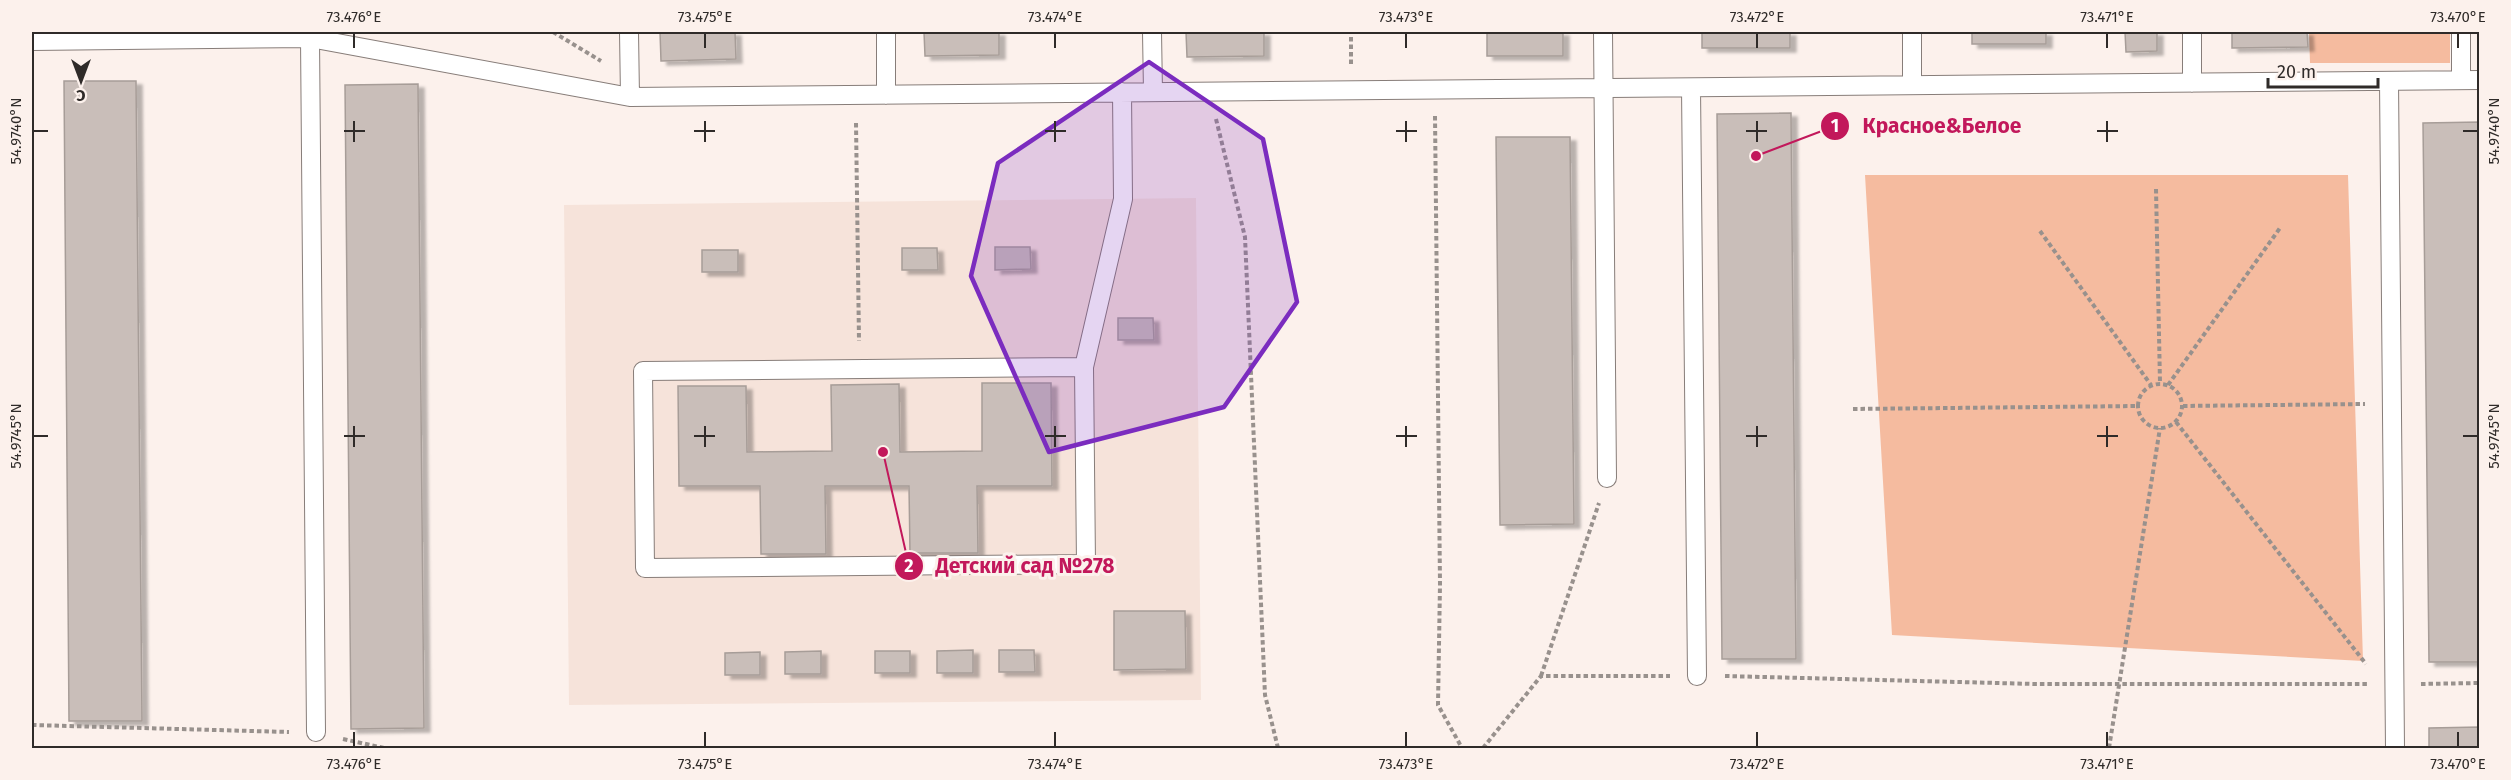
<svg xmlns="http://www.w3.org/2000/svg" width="2511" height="780" font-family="'Fira Sans',sans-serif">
<defs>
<filter id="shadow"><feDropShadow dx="6" dy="4" stdDeviation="1.5" flood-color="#0004"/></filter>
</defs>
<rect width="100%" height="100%" fill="#fcf1ec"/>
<!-- built -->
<path fill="#f6e3da" d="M1196,198L1201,700L569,705L564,205Z"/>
<!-- green -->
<path fill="#f5bb9f" d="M2309,32H2450V63H2310Z
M1865,175H2348L2363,661L1892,635Z"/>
<!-- building -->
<path fill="#c9beb9" stroke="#a79d98" stroke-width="1.5" filter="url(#shadow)" d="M660,32H735L736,59L661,61Z
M924,32H999V55L925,56Z
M1186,32H1264V56L1187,57Z
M1487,32H1563V56H1487Z
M1702,32H1790V48H1702Z
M1972,32H2046V44H1972Z
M2125,32H2157V51L2126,52Z
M2232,32H2307L2308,47L2232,48Z
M64,81H136L142,721H69Z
M418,84L424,728L351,729L345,85Z
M1791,113L1796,659H1722L1717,114Z
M2480,122V662H2429L2423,123Z
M1496,137H1570L1574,524L1500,525Z
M995,247H1030L1031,269L995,270Z
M902,248H937L938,270H902Z
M702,250H738V272H702Z
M1118,318H1153L1154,340H1118Z
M982,383H1051L1052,486H977L978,553H910L909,486H825L826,554H761L760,486H679L678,386H746L747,452L832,451L831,385L899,384L900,452L982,451Z
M1114,611H1185L1186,669L1114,670Z
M973,650V673H937V651Z
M999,650H1034L1035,672H999Z
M821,651V674H785V652Z
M875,651H910V673H875Z
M760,652V675H725V653Z
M2480,727V748H2429V728Z"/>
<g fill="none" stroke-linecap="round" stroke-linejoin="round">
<defs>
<path id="lane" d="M629,32L630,97
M886,32V95
M1152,32L1153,92
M1603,32L1607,478
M1912,32V85
M2192,32V83
M2461,32V80
M310,38L316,732
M32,41L310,38L630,97L2480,80
M2389,81L2395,748
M1691,88L1697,676
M1084,367L643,371L645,568L1086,564L1084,367L1123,199L1122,92"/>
</defs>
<!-- lane casing -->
<use href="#lane" stroke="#877d79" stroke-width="20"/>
<!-- path -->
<path stroke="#98918d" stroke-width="4" stroke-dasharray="4.5 3" stroke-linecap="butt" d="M553,32L601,61
M1351,64V32
M1435,116L1440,584L1438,705L1462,748
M1216,119L1245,237L1265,695L1278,748
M856,123L859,341
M2156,189L2160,383
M2040,231L2151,385
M2138 406a22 22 0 1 1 44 0a22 22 0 1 1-44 0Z
M2168,385L2280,228
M2183,406L2365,404
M1853,409L2137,406
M2176,422L2366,664
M1541,676L1599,503
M1725,676L2036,684H2369
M2421,684L2480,683
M32,725L289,732
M343,739L384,748
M1483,748L1541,676H1670
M2109,748L2160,428"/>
<!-- lane -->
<use href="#lane" stroke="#fff" stroke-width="18"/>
</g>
<!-- marked area -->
<path fill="#7b2cbf" fill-opacity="0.2" stroke="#7b2cbf" stroke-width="4.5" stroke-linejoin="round" d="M1149,62L1263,139L1297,302L1224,407L1049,452L971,276L998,163Z"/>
<!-- ticks -->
<path fill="none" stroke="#2f2b29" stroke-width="2" d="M354,33V48M705,33V48M1055,33V48M1406,33V48M1757,33V48M2107,33V48M2458,33V48M354,121V142M705,121V142M1055,121V142M1406,121V142M1757,121V142M2107,121V142M33,131H48M344,131H365M694,131H715M1045,131H1066M1396,131H1417M1746,131H1767M2097,131H2118M2463,131H2478M354,426V447M705,426V447M1055,426V447M1406,426V447M1757,426V447M2107,426V447M33,436H48M344,436H365M694,436H715M1045,436H1066M1396,436H1417M1746,436H1767M2097,436H2118M2463,436H2478M354,732V747M705,732V747M1055,732V747M1406,732V747M1757,732V747M2107,732V747M2458,732V747"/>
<!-- callouts -->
<path fill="none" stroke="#c2185b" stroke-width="2" d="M1756 156L1835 126M883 452L909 566"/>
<g fill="#c2185b" stroke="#fcf1ec" stroke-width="2">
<circle cx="1756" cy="156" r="6"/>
<circle cx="883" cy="452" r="6"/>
<circle cx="1835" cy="126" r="15"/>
<circle cx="909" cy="566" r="15"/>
</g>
<g font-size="18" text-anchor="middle" font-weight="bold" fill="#fff">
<text x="1835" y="132">1</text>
<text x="909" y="572">2</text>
</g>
<g font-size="21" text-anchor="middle" font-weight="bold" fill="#c2185b" stroke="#fcf1ec" stroke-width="6" stroke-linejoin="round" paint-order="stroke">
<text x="1942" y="133">Красное&amp;Белое</text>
<text x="1025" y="573">Детский сад №278</text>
</g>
<!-- border -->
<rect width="2511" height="780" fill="none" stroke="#fcf1ec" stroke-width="66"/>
<!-- north arrow -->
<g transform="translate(81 81) rotate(180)" stroke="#fcf1ec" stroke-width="4.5" paint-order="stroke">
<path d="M0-4.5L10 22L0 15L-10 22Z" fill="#2f2b29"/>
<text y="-9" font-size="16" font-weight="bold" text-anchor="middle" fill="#2f2b29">С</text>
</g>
<!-- scale -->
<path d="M2268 78v9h110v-9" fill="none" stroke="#2f2b29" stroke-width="3"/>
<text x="2277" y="78" font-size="18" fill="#2f2b29" stroke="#fcf1ec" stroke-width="4.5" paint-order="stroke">20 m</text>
<rect x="33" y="33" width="2445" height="714" fill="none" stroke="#2f2b29" stroke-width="2"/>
<g font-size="15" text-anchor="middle" fill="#2f2b29">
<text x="354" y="22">73.476°E</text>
<text x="705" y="22">73.475°E</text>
<text x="1055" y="22">73.474°E</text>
<text x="1406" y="22">73.473°E</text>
<text x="1757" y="22">73.472°E</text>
<text x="2107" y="22">73.471°E</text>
<text x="2458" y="22">73.470°E</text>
<text transform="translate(2494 131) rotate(-90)" y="5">54.9740°N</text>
<text transform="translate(16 131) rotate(-90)" y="5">54.9740°N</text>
<text transform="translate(2494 436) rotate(-90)" y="5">54.9745°N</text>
<text transform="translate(16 436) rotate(-90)" y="5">54.9745°N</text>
<text x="354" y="769">73.476°E</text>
<text x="705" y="769">73.475°E</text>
<text x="1055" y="769">73.474°E</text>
<text x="1406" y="769">73.473°E</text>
<text x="1757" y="769">73.472°E</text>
<text x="2107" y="769">73.471°E</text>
<text x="2458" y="769">73.470°E</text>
</g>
</svg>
